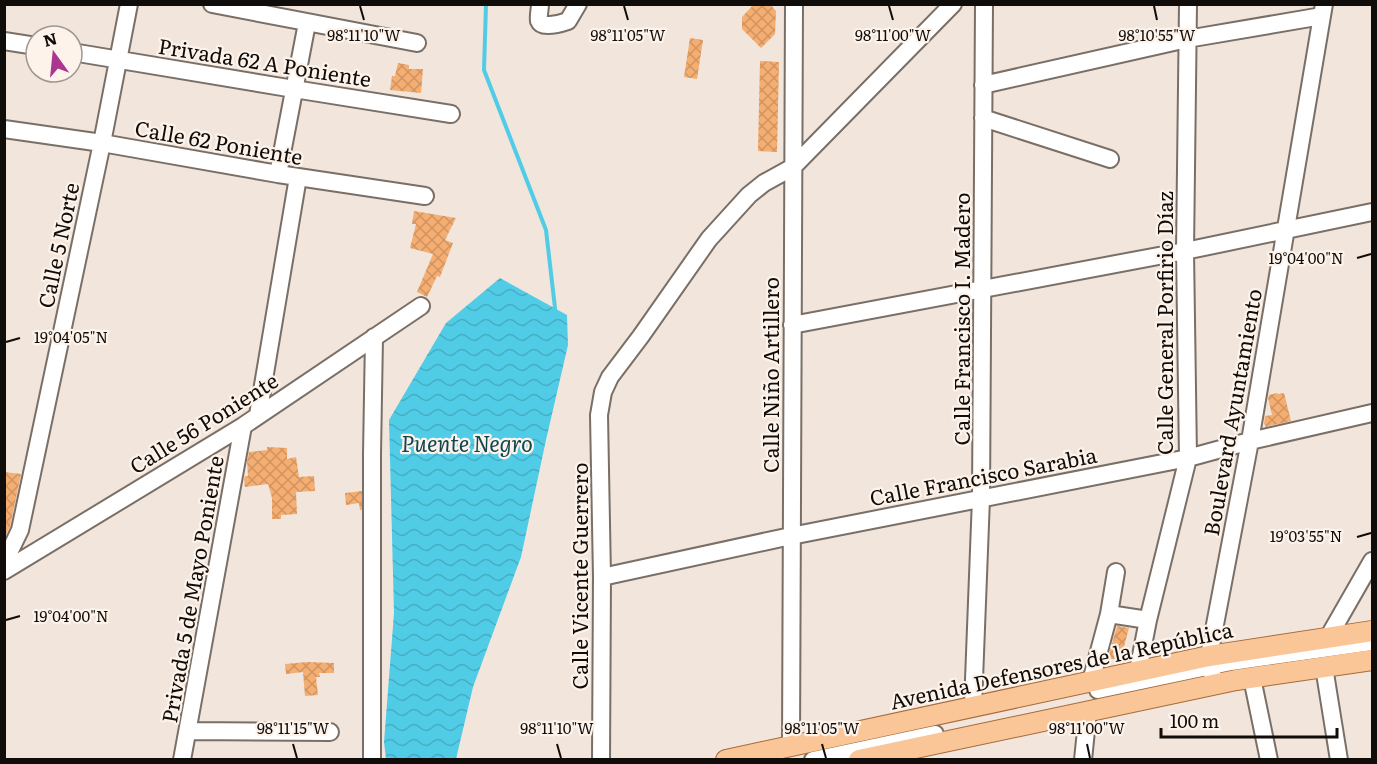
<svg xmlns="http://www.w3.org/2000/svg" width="1377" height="764" font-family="Literata,serif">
<defs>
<pattern id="water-waves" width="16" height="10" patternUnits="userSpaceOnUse" patternTransform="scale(1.5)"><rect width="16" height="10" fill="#51cce6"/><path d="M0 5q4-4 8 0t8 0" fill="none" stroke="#46aec4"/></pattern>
<pattern id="building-cross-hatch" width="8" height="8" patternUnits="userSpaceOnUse" patternTransform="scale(1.5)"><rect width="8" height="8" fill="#f5ae72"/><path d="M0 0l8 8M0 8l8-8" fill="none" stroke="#d19461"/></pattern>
</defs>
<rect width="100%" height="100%" fill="#f2e5db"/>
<!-- water -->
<path fill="url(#water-waves)" d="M500,278L567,315L568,345L546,440L521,557L473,687L456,759H386L384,742L394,613L389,420L446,323Z"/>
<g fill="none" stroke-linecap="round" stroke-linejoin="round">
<!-- stream -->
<path stroke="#51cce6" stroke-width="4" d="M486,4L484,70L546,230L555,308L554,312"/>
</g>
<!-- building -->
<path fill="url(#building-cross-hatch)" d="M754,4H770L776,11L775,34L761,48L742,29V17Z
M690,38L703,40L697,79L684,77Z
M760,61L779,62L777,152L758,151Z
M398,63L409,65V69H423L421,93L390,90L392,76H395Z
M414,211L456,218L445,240L453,243L440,277L437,276L427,297L417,292L433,254L410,248L416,224H412Z
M1277,393L1278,394L1284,393L1291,421L1266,427L1264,423L1265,416L1272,415L1268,398L1269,395Z
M267,447L287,448V459L296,457L299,477L314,476L315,491L296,492L297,514L281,515V519H272V498L268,484L245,487L244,479L245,476H248L247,461L249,452L267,450Z
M4,472L21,474L10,527L4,538Z
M362,491V510H360L359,503L346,505L345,493Z
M1117,626L1129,628L1120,661L1108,658Z
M307,662L334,663V673H319L320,677H316L318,695L305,696L303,672L286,674L285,664Z"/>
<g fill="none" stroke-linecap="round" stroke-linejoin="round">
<defs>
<path id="minor" d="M212,4L417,43
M540,4C540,9 538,17 539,21C542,29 562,23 568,21L578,4
M4,41L36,46
M72,52L294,89L451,114
M983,85L1187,39L1322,16
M983,118L1110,159
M4,129L102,143L278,174L425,196
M278,174L307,23
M792,325L1185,251L1372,212
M258,415L298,177
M4,563L20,530L102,143L129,4
M4,571L243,426L421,306
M602,577L791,536L1188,458L1250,441L1372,413
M1109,614L1116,572
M1329,636L1372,561
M1324,667L1339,760
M1138,671L1148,620L1188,458L1185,251L1188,4
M1252,678L1269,760
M1091,681L1109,614L1148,620
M1214,684L1209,656L1250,441L1324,4
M1098,690L1231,662L1372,642
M973,706L981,498L984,4
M189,731L330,732
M791,746L794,4
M182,760L243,426
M372,760V454L374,337
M601,760L602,577L599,415L603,392L610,377L641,336L709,239L749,195L764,183L793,167L953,4
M813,760L935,734
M1083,760L1088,711"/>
<path id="major" d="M726,760L1209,656L1372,631
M859,760L1236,680L1372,660"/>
</defs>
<!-- minor casing -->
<use href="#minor" stroke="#7a6f66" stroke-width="20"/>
<!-- major casing -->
<use href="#major" stroke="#a66b38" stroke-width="22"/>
<!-- minor -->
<use href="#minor" stroke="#fff" stroke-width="16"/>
<!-- major -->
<use href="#major" stroke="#fac597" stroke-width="20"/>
</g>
<!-- ticks -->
<path fill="none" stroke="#100c09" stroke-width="2" d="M360,6L364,20M624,6L628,20M889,6L893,20M1154,6L1157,20M1357,258L1371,254M6,342L20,338M1357,537L1371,533M6,620L20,616M293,744L297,758M557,744L561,758M822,744L826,758M1087,744L1090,758"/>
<g text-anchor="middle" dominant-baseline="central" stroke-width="4.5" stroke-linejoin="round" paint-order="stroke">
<!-- street labels -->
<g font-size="21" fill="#100c09" stroke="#fdf3eb">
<text transform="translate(265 61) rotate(9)">Privada 62 A Poniente</text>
<text transform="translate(219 141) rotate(10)">Calle 62 Poniente</text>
<text transform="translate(57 245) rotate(-78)">Calle 5 Norte</text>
<text transform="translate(960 319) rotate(-90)">Calle Francisco I. Madero</text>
<text transform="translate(1163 323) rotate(-90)">Calle General Porfirio Díaz</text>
<text transform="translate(769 375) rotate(-90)">Calle Niño Artillero</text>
<text transform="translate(1231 412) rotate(-80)">Boulevard Ayuntamiento</text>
<text transform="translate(203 422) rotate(-32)">Calle 56 Poniente</text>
<text transform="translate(983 475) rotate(-11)">Calle Francisco Sarabia</text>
<text transform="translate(578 576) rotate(-90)">Calle Vicente Guerrero</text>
<text transform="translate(191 589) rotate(-80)">Privada 5 de Mayo Poniente</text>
<text transform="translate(1061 664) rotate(-12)">Avenida Defensores de la República</text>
</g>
<!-- water labels -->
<g font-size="22" font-style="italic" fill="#104751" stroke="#fdf3eb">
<text x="467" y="442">Puente Negro</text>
</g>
</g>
<g font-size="15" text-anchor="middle" fill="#100c09" stroke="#fdf3eb" stroke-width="4.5" stroke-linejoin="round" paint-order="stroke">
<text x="364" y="41">98°11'10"W</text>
<text x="628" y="41">98°11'05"W</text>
<text x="893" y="41">98°11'00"W</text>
<text x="1157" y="41">98°10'55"W</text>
<text x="1306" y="264">19°04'00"N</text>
<text x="71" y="343">19°04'05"N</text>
<text x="1306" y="542">19°03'55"N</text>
<text x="71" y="622">19°04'00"N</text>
<text x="293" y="734">98°11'15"W</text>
<text x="557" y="734">98°11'10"W</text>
<text x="822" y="734">98°11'05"W</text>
<text x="1087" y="734">98°11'00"W</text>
</g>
<!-- border -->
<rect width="1377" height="764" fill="none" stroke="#100c09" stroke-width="12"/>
<!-- north arrow -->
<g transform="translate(54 54) rotate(345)"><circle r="28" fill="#fdf3eb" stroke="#9e9791" stroke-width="1.5"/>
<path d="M0-4.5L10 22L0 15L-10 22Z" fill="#aa3690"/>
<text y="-9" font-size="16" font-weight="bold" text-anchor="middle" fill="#100c09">N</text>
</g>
<!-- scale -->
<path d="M1161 728v9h176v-9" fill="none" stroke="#100c09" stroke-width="3"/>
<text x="1170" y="728" font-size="18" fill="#100c09" stroke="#fdf3eb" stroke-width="4.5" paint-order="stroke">100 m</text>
</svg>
